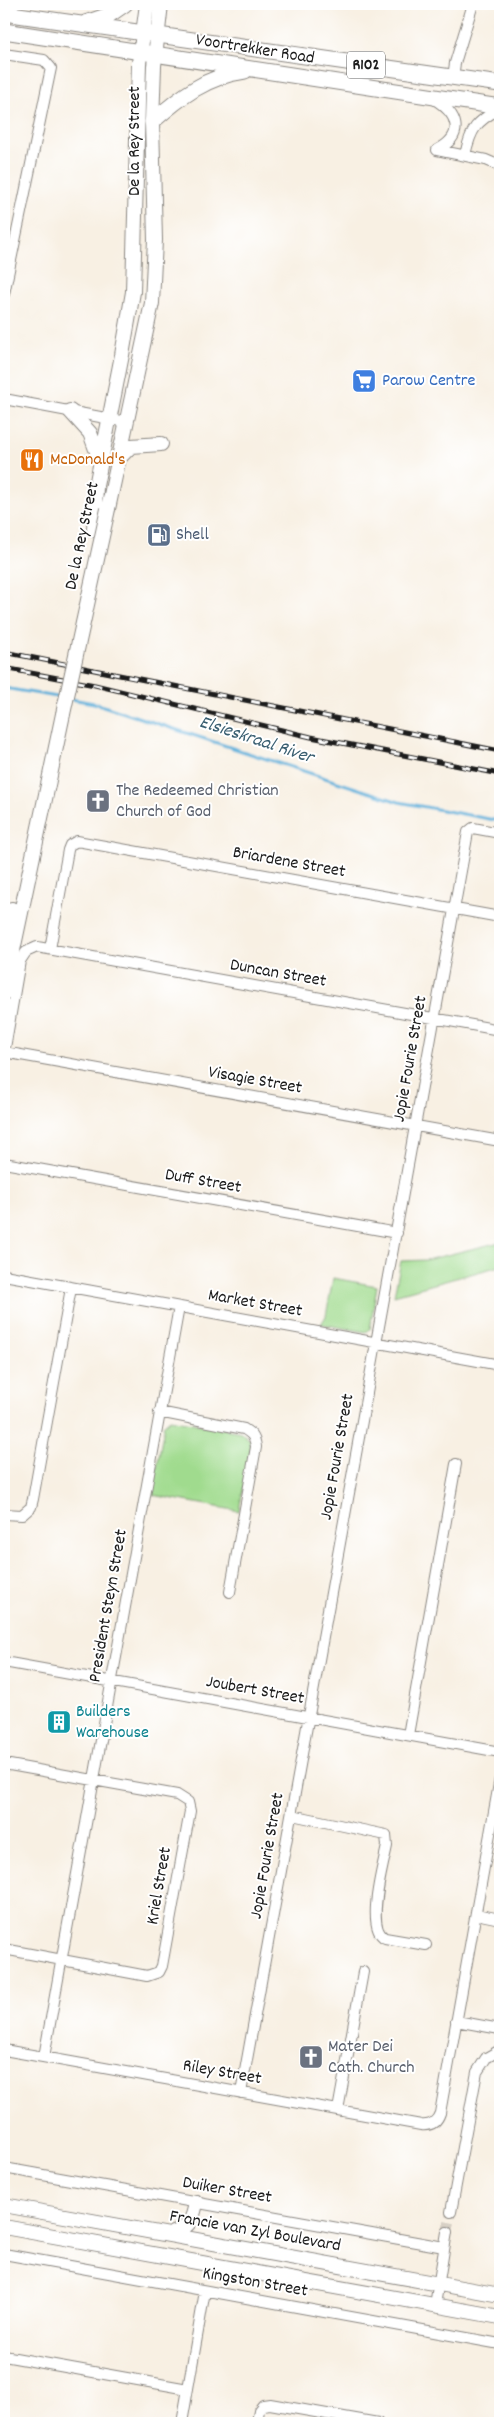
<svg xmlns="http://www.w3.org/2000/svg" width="504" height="2427" font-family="Dekko,sans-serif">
<rect width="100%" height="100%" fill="#fff"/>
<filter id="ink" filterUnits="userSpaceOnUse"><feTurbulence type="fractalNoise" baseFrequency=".02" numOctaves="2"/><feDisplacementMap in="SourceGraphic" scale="10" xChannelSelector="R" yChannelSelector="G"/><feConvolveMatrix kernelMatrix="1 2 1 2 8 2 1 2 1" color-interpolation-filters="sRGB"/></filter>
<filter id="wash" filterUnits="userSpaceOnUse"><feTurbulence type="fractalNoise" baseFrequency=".0096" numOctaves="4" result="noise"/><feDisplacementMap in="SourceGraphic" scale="20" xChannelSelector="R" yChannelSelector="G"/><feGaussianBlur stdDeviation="1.12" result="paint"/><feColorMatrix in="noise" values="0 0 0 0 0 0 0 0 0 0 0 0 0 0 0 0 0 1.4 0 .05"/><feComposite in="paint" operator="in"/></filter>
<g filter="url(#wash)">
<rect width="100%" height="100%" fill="#f8f0e3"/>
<!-- green -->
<path fill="#a0db8e" stroke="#5e7c55" d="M500,1242V1266L394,1295L401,1261L426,1260Z
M333,1278L377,1286L370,1329L366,1332L321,1324L326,1316Z
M170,1419L241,1432L250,1440L251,1446L239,1511L152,1495L164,1427L163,1425Z"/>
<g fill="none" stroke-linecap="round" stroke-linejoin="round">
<!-- stream -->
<path stroke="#5fb0da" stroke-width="3" d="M4,688L63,698
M71,699L94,703L399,802L500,821"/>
</g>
</g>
<g filter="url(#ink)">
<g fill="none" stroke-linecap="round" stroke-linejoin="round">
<!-- minor-tunnel -->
<path stroke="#d7d0c5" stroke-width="10" stroke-dasharray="10 5" stroke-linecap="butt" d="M447,2232L451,2212"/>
<defs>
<path id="minor" d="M4,54L44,60L51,68L4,294
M453,78L455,63L473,4
M434,99C458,114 466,135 437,150
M437,150L486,160L500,166
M465,155C471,128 476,122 500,108
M4,399L127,422
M50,949L68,850L70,845L77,841L500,917
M4,1052L500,1141
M4,1054L20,961L26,952L37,947L500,1030
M4,1163L397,1233
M4,1275L500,1365
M159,1412L244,1429C252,1434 255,1437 256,1447L230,1592
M4,1514L22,1515L31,1507L33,1499L71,1288
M4,1662L500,1752
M408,1735L456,1464
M4,1764L177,1795L188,1802L190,1811L162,1966L159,1972L147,1976L4,1949
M292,1815L386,1835L387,1846C383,1866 365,1928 385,1938L426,1945
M476,1914L500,1919
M456,2021L500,2029
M4,2050L421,2125C431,2126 437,2122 440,2113L500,1778
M44,2057L179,1307
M241,2093L468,832L473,828L500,833
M338,2110L363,1972
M4,2168L444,2247
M451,2212L477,2072L486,2058L500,2050
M4,2254L500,2344
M435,2305L447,2232
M4,2356L188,2389
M182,2423L205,2291
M257,2423L259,2410L263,2405L270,2404L378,2423"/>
<path id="secondary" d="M70,411L90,433L100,460
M118,459L131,446L161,444
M108,509L152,303L155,240L152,122L154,66L161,4
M94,530L96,486L122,355L133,292L139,63L147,4
M4,942L12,909
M4,993L63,714
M4,2205L500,2295
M4,2227L500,2317
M169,2235C188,2228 193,2222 196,2202"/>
<path id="primary" d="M4,13L500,84
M85,23L109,15L125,4
M4,31L500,107
M152,122C180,97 207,76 245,71"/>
</defs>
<!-- minor casing -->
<use href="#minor" stroke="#8a8680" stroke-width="12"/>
<!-- secondary casing -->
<use href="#secondary" stroke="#8a8680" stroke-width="16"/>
<!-- primary casing -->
<use href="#primary" stroke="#8a8680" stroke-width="17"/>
<!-- minor -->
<use href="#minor" stroke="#fff" stroke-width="10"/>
<!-- secondary -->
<use href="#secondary" stroke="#fff" stroke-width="14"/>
<!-- primary -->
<use href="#primary" stroke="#fff" stroke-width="15"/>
<defs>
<path id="rail" d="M4,652L500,751
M4,668L95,685L311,737L500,774"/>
</defs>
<!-- rail casing -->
<use href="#rail" stroke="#1c1c1c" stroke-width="5"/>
<!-- rail -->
<use href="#rail" stroke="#fff" stroke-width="3" stroke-dasharray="9" stroke-linecap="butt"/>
<defs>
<path id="secondary-bridge" d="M63,714L108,509"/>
</defs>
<!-- secondary-bridge casing -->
<use href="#secondary-bridge" stroke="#8a8680" stroke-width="16" stroke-linecap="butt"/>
<!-- secondary-bridge -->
<use href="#secondary-bridge" stroke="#fff" stroke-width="14"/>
</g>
</g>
<!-- icons -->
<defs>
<symbol id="supermarket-square" viewBox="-11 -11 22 22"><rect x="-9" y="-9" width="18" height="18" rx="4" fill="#3f7fe0" stroke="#fff"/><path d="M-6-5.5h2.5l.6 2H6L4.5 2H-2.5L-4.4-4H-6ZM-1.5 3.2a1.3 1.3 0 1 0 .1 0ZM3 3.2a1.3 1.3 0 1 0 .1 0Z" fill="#fff"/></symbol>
<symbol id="restaurant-square" viewBox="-11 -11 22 22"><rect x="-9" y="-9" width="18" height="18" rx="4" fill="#e8710a" stroke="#fff"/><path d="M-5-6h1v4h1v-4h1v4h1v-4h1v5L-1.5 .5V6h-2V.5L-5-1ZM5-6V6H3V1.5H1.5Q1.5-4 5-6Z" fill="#fff"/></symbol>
<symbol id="fuel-square" viewBox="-11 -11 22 22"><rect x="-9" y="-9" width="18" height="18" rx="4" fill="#5c6f8a" stroke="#fff"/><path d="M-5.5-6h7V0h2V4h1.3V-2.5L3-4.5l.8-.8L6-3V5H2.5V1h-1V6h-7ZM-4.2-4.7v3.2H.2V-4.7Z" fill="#fff"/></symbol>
<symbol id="church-square" viewBox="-11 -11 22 22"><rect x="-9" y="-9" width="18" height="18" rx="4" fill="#6b7280" stroke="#fff"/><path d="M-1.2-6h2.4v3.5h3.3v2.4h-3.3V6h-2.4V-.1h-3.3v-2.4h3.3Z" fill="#fff"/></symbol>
<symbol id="building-square" viewBox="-11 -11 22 22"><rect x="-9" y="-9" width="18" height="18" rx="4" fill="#0f9aa8" stroke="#fff"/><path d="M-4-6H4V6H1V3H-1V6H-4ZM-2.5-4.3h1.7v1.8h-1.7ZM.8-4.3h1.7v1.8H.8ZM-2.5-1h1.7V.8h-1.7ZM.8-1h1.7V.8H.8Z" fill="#fff"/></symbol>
</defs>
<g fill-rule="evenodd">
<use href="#supermarket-square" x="350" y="367" width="28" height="28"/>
<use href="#restaurant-square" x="18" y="446" width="28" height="28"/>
<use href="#fuel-square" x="145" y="521" width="28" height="28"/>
<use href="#church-square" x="84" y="787" width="28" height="28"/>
<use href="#building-square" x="45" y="1708" width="28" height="28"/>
<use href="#church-square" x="297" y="2043" width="28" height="28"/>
</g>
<g text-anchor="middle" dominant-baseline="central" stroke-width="4" stroke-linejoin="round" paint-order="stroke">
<!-- shield labels -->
<rect fill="#fff" stroke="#606060" stroke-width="1" x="347" y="51.5" width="38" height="27" rx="4"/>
<g font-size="16" font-weight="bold" fill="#1c1c1c">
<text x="366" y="65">R102</text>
</g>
<!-- street labels -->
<g font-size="18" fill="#1c1c1c" stroke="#fff">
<text transform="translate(255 50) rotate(9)">Voortrekker Road</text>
<text transform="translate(135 141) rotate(-90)">De la Rey Street</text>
<text transform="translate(83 536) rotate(-78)">De la Rey Street</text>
<text transform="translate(289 863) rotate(10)">Briardene Street</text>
<text transform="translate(278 974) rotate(10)">Duncan Street</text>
<text transform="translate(411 1059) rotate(-80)">Jopie Fourie Street</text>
<text transform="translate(255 1081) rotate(10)">Visagie Street</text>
<text transform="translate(203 1182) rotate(10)">Duff Street</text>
<text transform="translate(255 1304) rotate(10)">Market Street</text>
<text transform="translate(338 1457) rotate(-80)">Jopie Fourie Street</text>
<text transform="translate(109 1606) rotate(-80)">President Steyn Street</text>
<text transform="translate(255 1691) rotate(10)">Joubert Street</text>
<text transform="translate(268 1856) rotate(-80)">Jopie Fourie Street</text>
<text transform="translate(160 1886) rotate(-80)">Kriel Street</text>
<text transform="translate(222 2073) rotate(10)">Riley Street</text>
<text transform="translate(227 2191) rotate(10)">Duiker Street</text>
<text transform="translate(255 2232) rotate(10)">Francie van Zyl Boulevard</text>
<text transform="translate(255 2283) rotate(10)">Kingston Street</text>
</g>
<!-- shop labels -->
<g font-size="18" fill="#366cbe" stroke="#fff" text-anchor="start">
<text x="382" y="381">Parow Centre</text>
</g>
<!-- food labels -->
<g font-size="18" fill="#c56008" stroke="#fff" text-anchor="start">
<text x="50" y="460">McDonald's</text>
</g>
<!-- service labels -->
<g font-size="18" fill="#4e5e75" stroke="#fff" text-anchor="start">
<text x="176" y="535">Shell</text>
</g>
<!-- worship labels -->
<g font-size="18" fill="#5b616d" stroke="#fff" text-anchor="start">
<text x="116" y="791">The Redeemed Christian<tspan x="116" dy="21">Church of God</tspan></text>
<text x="328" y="2047">Mater Dei<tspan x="328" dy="21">Cath. Church</tspan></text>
</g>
<!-- culture labels -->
<g font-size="18" fill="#0d838f" stroke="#fff" text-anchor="start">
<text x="76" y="1712">Builders<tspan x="76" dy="21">Warehouse</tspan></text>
</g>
<!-- water labels -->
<g font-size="19" font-style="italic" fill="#3a5f71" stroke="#fff">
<text transform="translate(256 741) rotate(18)">Elsieskraal River</text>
</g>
</g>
<!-- margin -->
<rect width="504" height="2427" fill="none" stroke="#fff" stroke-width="20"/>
</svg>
